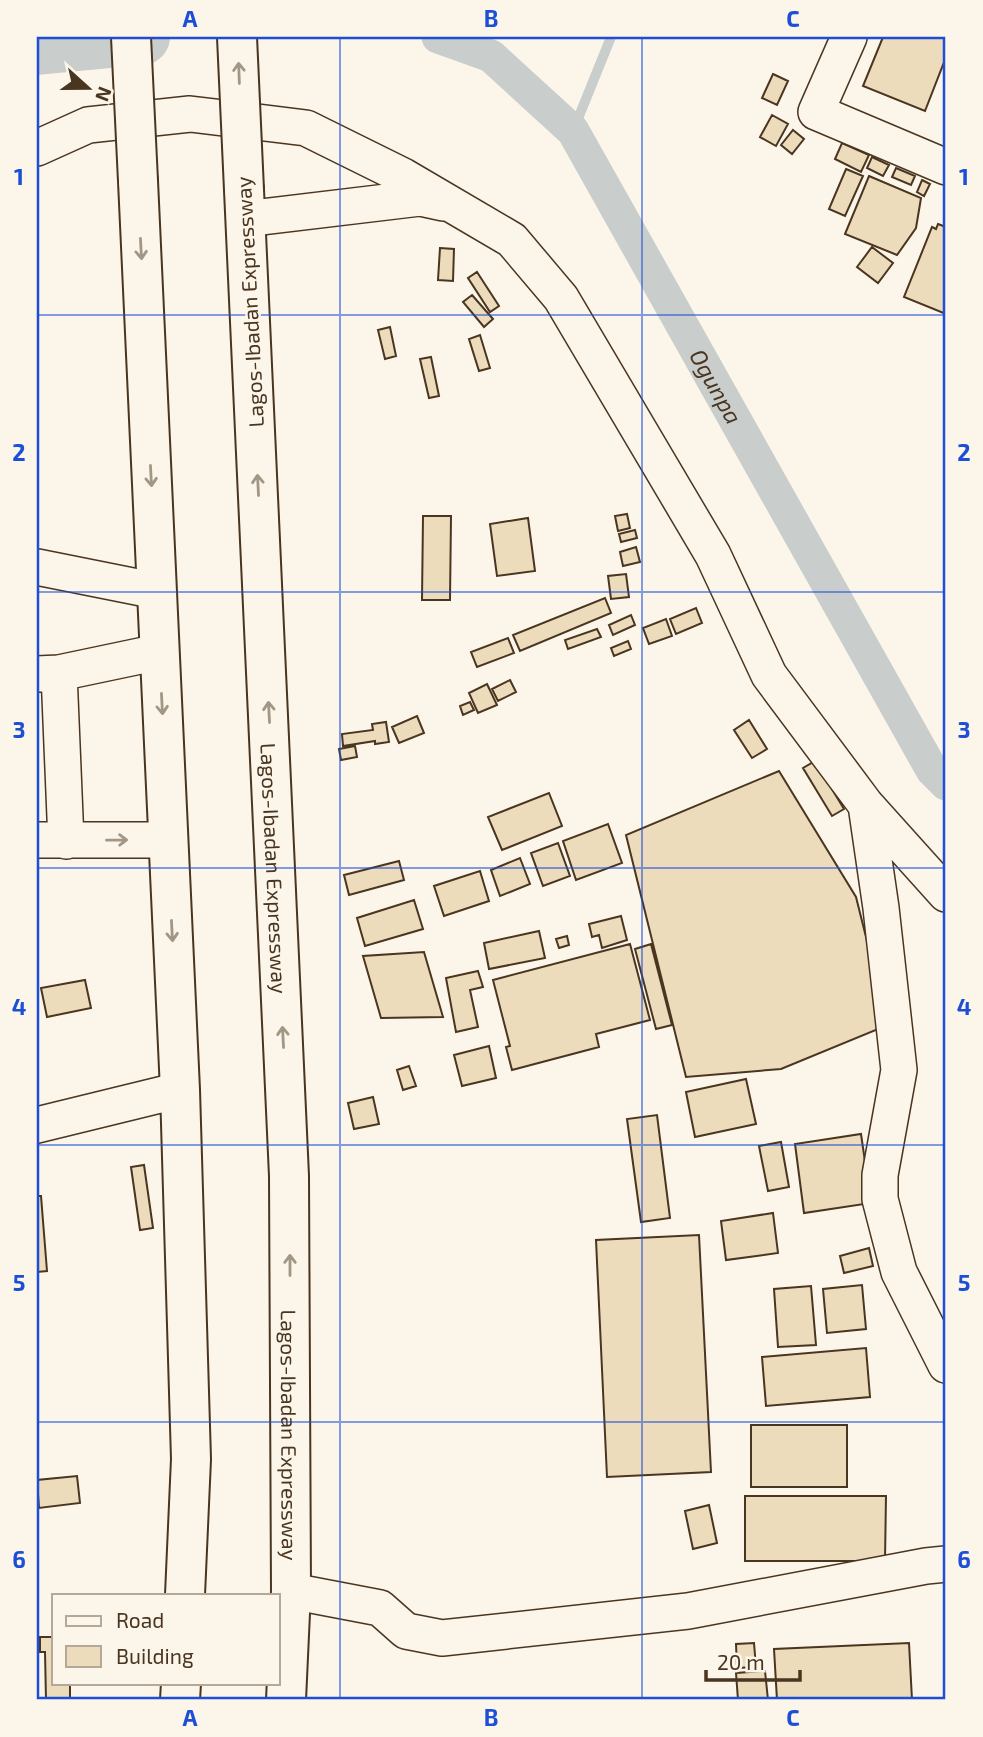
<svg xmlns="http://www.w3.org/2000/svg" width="983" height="1737" font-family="'Exo 2',sans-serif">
<rect width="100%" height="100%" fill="#fbf6e9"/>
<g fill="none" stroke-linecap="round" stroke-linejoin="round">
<!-- stream -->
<path stroke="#c9cecd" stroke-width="10" d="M573,131L611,37"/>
<!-- canal -->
<path stroke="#c9cecd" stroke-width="33" id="s1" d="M438,37L491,56L573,131L932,770L946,784"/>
<!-- river -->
<path stroke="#c9cecd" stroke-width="56" d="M37,47L142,37"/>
</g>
<!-- building -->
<path fill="#ecdcbc" stroke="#4a3520" stroke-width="2" d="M883,37H946V57L925,111L863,86Z
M773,74L788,81L777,105L762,98Z
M772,115L788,124L776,146L760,137Z
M793,130L804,139L792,154L781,145Z
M842,143L869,155L861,172L835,159Z
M872,157L889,165L883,176L867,168Z
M896,168L915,176L911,185L892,177Z
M846,169L863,176L845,216L829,209Z
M869,176L921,198L916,228L897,255L845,234Z
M922,180L930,184L924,196L917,192Z
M938,224L946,227V314L904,297L932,227L936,229Z
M872,247L893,263L878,283L857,267Z
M440,248L454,249L453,281L438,280Z
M477,272L499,306L490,312L468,278Z
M472,295L493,319L484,327L463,302Z
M390,327L396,356L385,359L378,330Z
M480,335L490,368L479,371L469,339Z
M431,357L439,396L429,398L420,359Z
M627,514L630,528L618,531L615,516Z
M423,516H451L450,600H422Z
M528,518L535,571L497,576L490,524Z
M635,530L637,538L621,542L619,534Z
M636,547L640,562L623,566L620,552Z
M626,574L629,597L611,599L608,576Z
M605,598L611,613L520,651L513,635Z
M696,608L702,623L676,634L670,619Z
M631,615L635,625L613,635L609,625Z
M666,619L672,636L649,644L643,628Z
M597,629L601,637L568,649L565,640Z
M508,638L514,653L477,667L471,652Z
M628,641L631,649L614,656L611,648Z
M510,680L516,692L498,701L492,689Z
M487,684L497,705L478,713L469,693Z
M470,702L474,710L463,715L460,706Z
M417,716L424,733L399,743L392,727Z
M749,720L767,749L752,758L734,730Z
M386,722L389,742L375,744V741L343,746L342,734L373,730L372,724Z
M355,746L357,757L341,760L339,749Z
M815,761L844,809L832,816L803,768Z
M779,771L856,897L888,1025L781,1069L686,1077L626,835Z
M549,793L562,826L502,850L488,817Z
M608,824L622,863L576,880L563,841Z
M558,843L570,876L543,886L531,853Z
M520,858L530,884L500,896L491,870Z
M399,861L404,880L349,895L344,875Z
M480,871L489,901L444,916L434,886Z
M414,900L423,929L365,946L357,918Z
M621,916L627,940L602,948L599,935L592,937L589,924Z
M539,931L545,958L489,969L484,943Z
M567,936L569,945L559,948L556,939Z
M630,944L650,1020L596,1034L599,1047L512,1070L506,1047L510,1046L493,980Z
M651,944L672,1025L656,1029L635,949Z
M424,952L443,1017L381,1018L363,956Z
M478,971L483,987L470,990L478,1027L456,1032L446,978Z
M85,980L91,1008L47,1017L41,988Z
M489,1046L496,1078L462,1086L454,1055Z
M409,1066L416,1086L403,1090L397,1070Z
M746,1079L756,1124L695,1137L686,1092Z
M373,1097L379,1124L354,1129L348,1103Z
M657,1115L670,1218L641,1222L627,1119Z
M861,1134L871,1203L804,1213L795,1144Z
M781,1142L789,1187L768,1191L759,1146Z
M144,1165L153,1228L140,1230L131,1167Z
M37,1196H41L47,1271L37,1272Z
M773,1213L778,1253L726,1260L721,1221Z
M699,1235L711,1472L607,1477L596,1240Z
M869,1248L873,1266L844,1273L840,1256Z
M862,1285L866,1329L827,1333L823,1289Z
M811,1286L816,1345L778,1347L774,1289Z
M866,1348L870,1397L766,1406L762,1357Z
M751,1425H847V1487H751Z
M77,1476L80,1503L39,1508L37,1480Z
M745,1496H886L885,1561H745Z
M709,1505L717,1543L693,1549L685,1511Z
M40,1637H54V1683H70V1700H46L45,1652H40Z
M754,1643L756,1667L737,1668L736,1644Z
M909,1643L912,1700H777L774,1649Z
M765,1671L768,1700H738L736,1673Z"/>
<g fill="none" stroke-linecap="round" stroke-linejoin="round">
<defs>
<path id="minor" d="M849,37L816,112L946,167
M37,148L88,125L190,114L306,128L403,176L512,240L561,298L713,555L769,675L866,805L946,894
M245,219L420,198L443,203
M37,567L157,591
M59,673L66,841
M37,674L59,673L159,652
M866,805L881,908L899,1070L880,1175V1199L899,1272L946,1365
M37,840H168
M37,1125L180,1090
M291,1591L380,1608L406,1631L442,1638L688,1611L926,1566L946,1564"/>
<g id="highway">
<path d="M138,181L180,1090L191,1459L185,1595"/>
<path id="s2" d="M244,190L289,1176L291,1591L286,1700"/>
<path d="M180,1700L181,1683"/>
</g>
</defs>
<!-- minor casing -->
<use href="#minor" stroke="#4a3520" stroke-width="38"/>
<!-- highway casing -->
<use href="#highway" stroke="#4a3520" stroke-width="42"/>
<!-- minor -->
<use href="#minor" stroke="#fbf6e9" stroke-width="35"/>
<!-- highway -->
<use href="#highway" stroke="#fbf6e9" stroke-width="38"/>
<defs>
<path id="highway-bridge" d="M131,37L138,181
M237,37L244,190"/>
</defs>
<!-- highway-bridge casing -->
<use href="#highway-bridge" stroke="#4a3520" stroke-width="42" stroke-linecap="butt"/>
<!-- highway-bridge -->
<use href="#highway-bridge" stroke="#fbf6e9" stroke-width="38"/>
</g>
<!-- one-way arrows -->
<defs><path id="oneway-shaft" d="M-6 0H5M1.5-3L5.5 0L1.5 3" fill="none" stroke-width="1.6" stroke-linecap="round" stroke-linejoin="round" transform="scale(1.75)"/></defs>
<g stroke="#a29684">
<use href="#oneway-shaft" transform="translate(239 73) rotate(-92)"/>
<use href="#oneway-shaft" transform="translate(141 249) rotate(87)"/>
<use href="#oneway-shaft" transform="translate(151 476) rotate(87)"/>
<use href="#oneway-shaft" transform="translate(258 485) rotate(-93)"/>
<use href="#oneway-shaft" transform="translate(162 704) rotate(87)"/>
<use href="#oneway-shaft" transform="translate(269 712) rotate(-93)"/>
<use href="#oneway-shaft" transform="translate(117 840) rotate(-1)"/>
<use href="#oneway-shaft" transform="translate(172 931) rotate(87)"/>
<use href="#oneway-shaft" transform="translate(283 1037) rotate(-93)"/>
<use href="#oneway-shaft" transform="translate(290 1265) rotate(-90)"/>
</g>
<!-- grid -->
<path fill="none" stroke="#1d4ed8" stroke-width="2" stroke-opacity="0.55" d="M340,37V1700M642,37V1700M37,315H946M37,592H946M37,868H946M37,1145H946M37,1422H946"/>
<g text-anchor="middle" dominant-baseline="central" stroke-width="5" stroke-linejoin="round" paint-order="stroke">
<!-- street labels -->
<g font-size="21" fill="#4a3520" stroke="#fbf6e9">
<text transform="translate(249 302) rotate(-93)">Lagos-Ibadan Expressway</text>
<text stroke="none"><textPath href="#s2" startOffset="679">Lagos-Ibadan Expressway</textPath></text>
<text stroke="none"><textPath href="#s2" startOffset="1246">Lagos-Ibadan Expressway</textPath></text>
</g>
<!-- water labels -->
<g font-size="23" font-style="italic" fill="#4a3520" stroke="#fbf6e9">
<text stroke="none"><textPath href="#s1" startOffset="460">Ogunpa</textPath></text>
</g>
</g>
<!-- border -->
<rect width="983" height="1737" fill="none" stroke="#fbf6e9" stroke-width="77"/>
<!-- legend -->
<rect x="52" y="1594" width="228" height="91" fill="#fbf6e9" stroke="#b4a999" stroke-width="2"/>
<rect x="66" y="1616" width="35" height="10" fill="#fbf6e9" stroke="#b4a999" stroke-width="2"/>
<text x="116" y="1628" font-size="21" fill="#4a3520">Road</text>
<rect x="66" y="1646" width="35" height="21" fill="#ecdcbc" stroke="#b4a999" stroke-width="2"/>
<text x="116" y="1664" font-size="21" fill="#4a3520">Building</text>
<!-- north arrow -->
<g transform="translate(88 88) rotate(111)" stroke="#fbf6e9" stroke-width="5" paint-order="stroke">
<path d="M0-5L12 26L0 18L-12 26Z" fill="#4a3520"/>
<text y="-10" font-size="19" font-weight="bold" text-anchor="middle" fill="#4a3520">N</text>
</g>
<!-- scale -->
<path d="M706 1670v10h94v-10" fill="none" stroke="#4a3520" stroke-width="3.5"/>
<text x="717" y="1670" font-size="21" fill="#4a3520" stroke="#fbf6e9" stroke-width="5" paint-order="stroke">20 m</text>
<rect x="38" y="38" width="906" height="1660" fill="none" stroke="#1d4ed8" stroke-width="2.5"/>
<g font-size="23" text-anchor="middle" font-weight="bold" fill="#1d4ed8">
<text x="190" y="27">A</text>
<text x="491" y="27">B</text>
<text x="793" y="27">C</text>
<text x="19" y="185">1</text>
<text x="964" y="185">1</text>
<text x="19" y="461">2</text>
<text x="964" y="461">2</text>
<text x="19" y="738">3</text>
<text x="964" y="738">3</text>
<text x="19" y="1015">4</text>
<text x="964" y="1015">4</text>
<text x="19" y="1291">5</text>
<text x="964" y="1291">5</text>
<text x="19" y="1568">6</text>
<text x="964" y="1568">6</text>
<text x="190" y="1726">A</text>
<text x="491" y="1726">B</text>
<text x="793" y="1726">C</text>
</g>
</svg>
